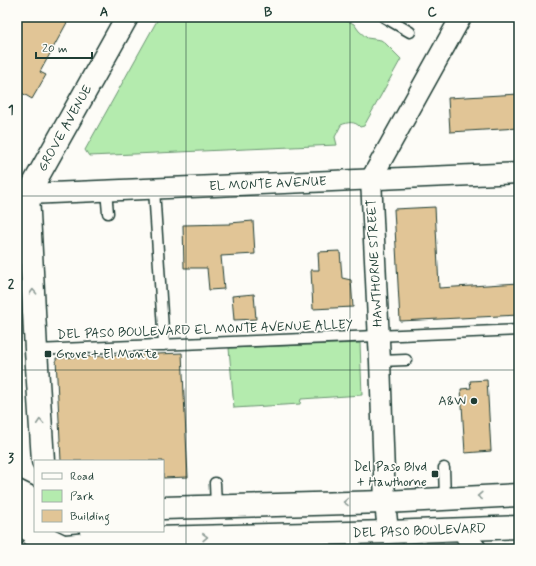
<svg xmlns="http://www.w3.org/2000/svg" width="536" height="566" font-family="Mynerve,sans-serif">
<rect width="100%" height="100%" fill="#fdfcf7"/>
<filter id="ink" filterUnits="userSpaceOnUse"><feTurbulence type="fractalNoise" baseFrequency=".025" numOctaves="2"/><feDisplacementMap in="SourceGraphic" scale="8" xChannelSelector="R" yChannelSelector="G"/><feConvolveMatrix kernelMatrix="1 2 1 2 8 2 1 2 1" color-interpolation-filters="sRGB"/></filter>
<g filter="url(#ink)">
<!-- green -->
<path fill="#b4ebae" stroke="#6a9471" d="M159,17H323L331,19H340L350,22L354,24L359,31L367,38L381,40L385,43L401,59L364,126L360,127C355,121 348,122 341,125L335,137L337,145L89,156L85,150Z
M360,343L362,395L301,399L300,404L234,408L229,348Z"/>
<!-- building -->
<path fill="#e1c596" stroke="#1f3d34" d="M17,17H70L40,72L46,75L32,99L17,90Z
M519,94V128L450,132L448,98Z
M435,207L439,288L519,283V315L400,321L394,209Z
M253,221L255,254L221,256L224,289L209,290L207,268H184L183,225L230,224V223Z
M340,251L342,278L351,280L353,307L313,309L311,270H319L318,252Z
M254,294L256,319L234,320L232,296Z
M182,353L188,477L163,478V461H61L56,358Z
M487,380L491,451L465,453L461,389L471,388L470,381Z"/>
<g fill="none" stroke-linecap="round" stroke-linejoin="round">
<defs>
<path id="lane" d="M384,17L410,32
M154,189L164,345
M106,191L108,213
M36,350L519,330
M380,361L406,360
M444,468L445,498
M215,483L216,507"/>
<g id="street">
<path id="s1" d="M28,194L519,173"/>
<path d="M463,529L468,540L476,549"/>
<path d="M388,532L385,502L380,361L371,179L461,17"/>
</g>
<g id="secondary">
<path id="s2" d="M43,461L36,350L28,194L127,17"/>
<path d="M163,508L385,502L519,495"/>
<path d="M17,511H35"/>
<path id="s3" d="M32,549L155,538L388,532L519,527"/>
</g>
<path id="primary" d="M17,491L35,500
M17,524L69,549
M91,531L122,549"/>
</defs>
<!-- lane casing -->
<use href="#lane" stroke="#1f3d34" stroke-width="13"/>
<!-- street casing -->
<use href="#street" stroke="#1f3d34" stroke-width="23"/>
<!-- secondary casing -->
<use href="#secondary" stroke="#1f3d34" stroke-width="25"/>
<!-- primary casing -->
<use href="#primary" stroke="#1f3d34" stroke-width="25"/>
<!-- lane -->
<use href="#lane" stroke="#fdfcf7" stroke-width="10"/>
<!-- street -->
<use href="#street" stroke="#fdfcf7" stroke-width="20"/>
<!-- secondary -->
<use href="#secondary" stroke="#fdfcf7" stroke-width="22"/>
<!-- primary -->
<use href="#primary" stroke="#fdfcf7" stroke-width="22"/>
<!-- tram -->
<path stroke="#1f3d34" stroke-width="1" d="M17,540L35,549"/>
</g>
<!-- one-way arrows -->
<defs><path id="oneway-chevron" d="M-2-3.5L2.5 0L-2 3.5" fill="none" stroke-width="1.6" stroke-linecap="round" stroke-linejoin="round"/></defs>
<g stroke="#8e9c96">
<use href="#oneway-chevron" transform="translate(33 292) rotate(-93)"/>
<use href="#oneway-chevron" transform="translate(40 422) rotate(-94)"/>
<use href="#oneway-chevron" transform="translate(480 496) rotate(178)"/>
<use href="#oneway-chevron" transform="translate(346 502) rotate(178)"/>
<use href="#oneway-chevron" transform="translate(205 537) rotate(-2)"/>
</g>
</g>
<!-- grid -->
<path fill="none" stroke="#1f3d34" stroke-width="1" stroke-opacity="0.55" d="M186,17V549M350,17V549M17,196H519M17,370H519"/>
<!-- markers -->
<g fill="#1f3d34" stroke="#fdfcf7" stroke-width="1.5">
<rect x="44" y="350" width="8" height="8" rx="2"/>
<circle cx="474" cy="401" r="4"/>
<rect x="431" y="470" width="8" height="8" rx="2"/>
</g>
<g text-anchor="middle" dominant-baseline="central" stroke-width="3.5" stroke-linejoin="round" paint-order="stroke">
<!-- street labels -->
<g font-size="13" fill="#1f3d34" stroke="#fdfcf7">
<text stroke="none"><textPath href="#s2" startOffset="343">GROVE AVENUE</textPath></text>
<text stroke="none"><textPath href="#s1" startOffset="240">EL MONTE AVENUE</textPath></text>
<text transform="translate(375 263) rotate(-93)">HAWTHORNE STREET</text>
<text transform="translate(205 330) rotate(-2)">DEL PASO BOULEVARD EL MONTE AVENUE ALLEY</text>
<text stroke="none"><textPath href="#s3" startOffset="388">DEL PASO BOULEVARD</textPath></text>
</g>
<!-- poi labels -->
<g font-size="13" fill="#1f3d34" stroke="#fdfcf7" text-anchor="end">
<text x="56" y="354" text-anchor="start">Grove + El Monte</text>
<text x="466" y="401">A&amp;W</text>
<text x="427" y="467">Del Paso Blvd<tspan x="427" dy="15">+ Hawthorne</tspan></text>
</g>
</g>
<!-- margin -->
<rect width="536" height="566" fill="none" stroke="#fdfcf7" stroke-width="44"/>
<!-- legend -->
<rect x="34" y="460" width="130" height="72" fill="#fdfcf7" stroke="#a4b0a9"/>
<rect x="42" y="473" width="20" height="6" fill="#fdfcf7" stroke="#a4b0a9"/>
<text x="70" y="480" font-size="12" fill="#1f3d34">Road</text>
<rect x="42" y="490" width="20" height="12" fill="#b4ebae" stroke="#a4b0a9"/>
<text x="70" y="500" font-size="12" fill="#1f3d34">Park</text>
<rect x="42" y="510" width="20" height="12" fill="#e1c596" stroke="#a4b0a9"/>
<text x="70" y="520" font-size="12" fill="#1f3d34">Building</text>
<!-- scale -->
<path d="M36 52v6h56v-6" fill="none" stroke="#1f3d34" stroke-width="2"/>
<text x="42" y="52" font-size="12" fill="#1f3d34" stroke="#fdfcf7" stroke-width="3" paint-order="stroke">20 m</text>
<rect x="22" y="22" width="492" height="522" fill="none" stroke="#1f3d34" stroke-width="1.5"/>
<g font-size="13" text-anchor="middle" font-weight="bold" fill="#1f3d34">
<text x="104" y="16">A</text>
<text x="268" y="16">B</text>
<text x="432" y="16">C</text>
<text x="11" y="114">1</text>
<text x="11" y="288">2</text>
<text x="11" y="462">3</text>
</g>
</svg>
